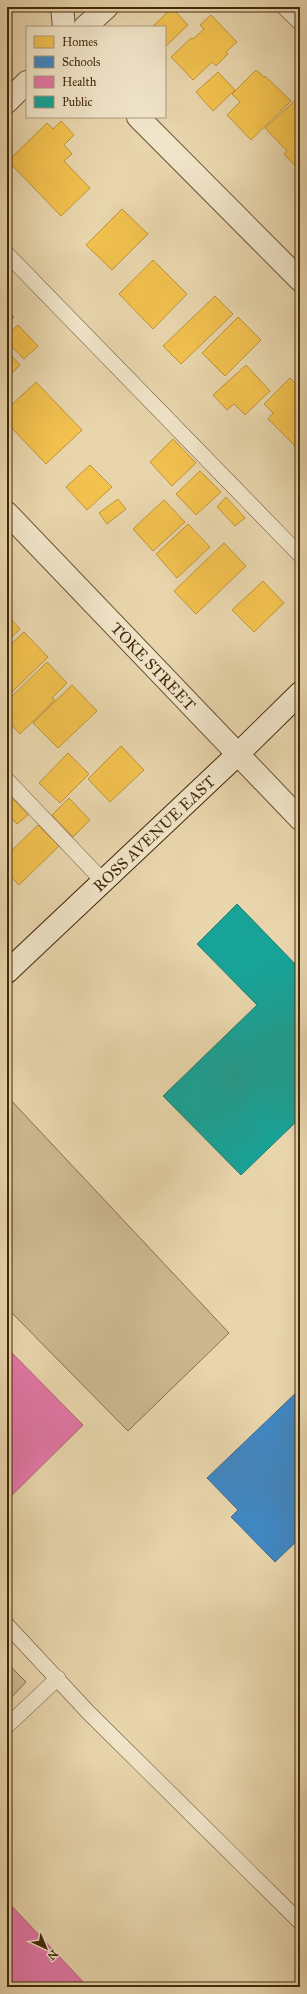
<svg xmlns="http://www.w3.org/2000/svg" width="307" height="1994" font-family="'IM FELL Great Primer',serif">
<rect width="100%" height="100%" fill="#e8d5ac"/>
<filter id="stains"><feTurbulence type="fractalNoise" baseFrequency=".005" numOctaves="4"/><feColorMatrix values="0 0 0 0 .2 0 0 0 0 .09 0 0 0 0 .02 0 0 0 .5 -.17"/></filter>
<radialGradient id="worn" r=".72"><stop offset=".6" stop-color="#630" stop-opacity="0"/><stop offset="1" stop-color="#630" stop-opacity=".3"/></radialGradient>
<!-- green -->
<path fill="#ccb890" stroke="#88704c" d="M7,1096L229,1333L128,1431L7,1308Z
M7,1663L26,1682L7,1702Z"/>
<!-- homes -->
<path fill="#f2c14e" stroke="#be9339" d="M172,8L188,25L165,47V27H152Z
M211,15L237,42L226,52L228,54L216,66L212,62L193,80L171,57L191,38L193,39L204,29L200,25Z
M256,70L264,77L265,76L291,101L251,140L227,115L240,102L232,94Z
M218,72L235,90L213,111L196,92Z
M300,96V171L284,154L287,151L265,128Z
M61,121L74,135L64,145L72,154L64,161L90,188L61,216L8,161L47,123L53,129Z
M122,209L148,234L112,270L86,245Z
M153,260L187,294L153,329L119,294Z
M215,296L233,314L181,364L163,346Z
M7,310L14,317L7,323Z
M238,317L261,340L225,376L202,353Z
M18,325L38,346L24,359L7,342V335Z
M7,351L20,365L7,378Z
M246,365L270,391L245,415L234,404L227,410L213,395Z
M290,378L300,388V451L268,419L273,413L264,404Z
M36,382L82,430L46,464L7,423V409Z
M173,439L196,463L172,486L150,462Z
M90,465L112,487L87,510L66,487Z
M200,471L221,492L196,515L176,494Z
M226,497L245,518L235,526L217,507Z
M118,499L126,509L107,524L99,513Z
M164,500L185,522L153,551L133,529Z
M188,524L210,547L177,578L156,554Z
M224,543L246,566L196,614L174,591Z
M263,581L284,603L254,632L232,610Z
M7,615L20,629L7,642Z
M24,632L48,657L12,692L7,687V648Z
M47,662L67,683L52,698L55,700L20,734L7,720V701Z
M72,685L97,711L58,748L33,723Z
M121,746L144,770L110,802L88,779Z
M68,753L89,774L60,803L39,783Z
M12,798L28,815L17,824L7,813V803Z
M69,798L90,820L73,837L52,815Z
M38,825L59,846L19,885L7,873V855Z"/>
<!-- schools -->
<path fill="#3f88c5" stroke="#406c8d" d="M300,1389V1538L275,1562L231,1517L238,1510L207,1478Z"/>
<!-- health -->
<path fill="#e377a8" stroke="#b36078" d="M7,1348L83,1425L7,1500Z
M7,1901L88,1987H7Z"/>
<!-- public -->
<path fill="#17a398" stroke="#247e6d" d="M237,904L300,969V1118L241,1175L163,1096L257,1005L197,944Z"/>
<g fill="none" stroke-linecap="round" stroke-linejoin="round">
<defs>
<path id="lane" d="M284,7L300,23
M7,254L300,555
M7,780L103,881
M7,1625L88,1712L300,1922
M7,1726L58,1678"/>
<g id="street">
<path d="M62,7L64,27"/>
<path d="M85,27L107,7"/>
<path d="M7,102L27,82"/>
<path d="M138,117L300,280"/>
<path id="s1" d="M7,513L300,819"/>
</g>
<g id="secondary">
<path id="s2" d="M7,972L238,754L300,693"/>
</g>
</defs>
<!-- lane casing -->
<use href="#lane" stroke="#6c5432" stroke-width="16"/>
<!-- street casing -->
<use href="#street" stroke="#6c5432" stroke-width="24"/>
<!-- secondary casing -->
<use href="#secondary" stroke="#432909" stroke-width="24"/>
<!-- lane -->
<use href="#lane" stroke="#f0e4c9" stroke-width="15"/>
<!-- street -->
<use href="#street" stroke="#f0e4c9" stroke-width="22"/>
<!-- secondary -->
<use href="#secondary" stroke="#f0e4c9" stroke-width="22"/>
</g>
<g text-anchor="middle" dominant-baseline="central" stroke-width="4" stroke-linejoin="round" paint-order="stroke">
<!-- street labels -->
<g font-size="16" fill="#432909" stroke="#f0e4c9">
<text stroke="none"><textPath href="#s1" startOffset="212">TOKE STREET</textPath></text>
<text stroke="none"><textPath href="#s2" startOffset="202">ROSS AVENUE EAST</textPath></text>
</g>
</g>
<!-- margin -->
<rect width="307" height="1994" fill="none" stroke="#e8d5ac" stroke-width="24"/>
<rect x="8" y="8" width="291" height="1978" fill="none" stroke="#432909" stroke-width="2"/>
<rect x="12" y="12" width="283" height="1970" fill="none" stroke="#432909"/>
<!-- legend -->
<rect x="26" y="26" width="140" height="92" fill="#f0e4c9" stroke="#ab997c"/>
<rect x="34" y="36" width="20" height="12" fill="#f2c14e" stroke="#ab997c"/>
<text x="62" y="46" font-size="12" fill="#432909">Homes</text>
<rect x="34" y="56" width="20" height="12" fill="#3f88c5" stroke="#ab997c"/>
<text x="62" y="66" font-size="12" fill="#432909">Schools</text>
<rect x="34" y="76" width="20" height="12" fill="#e377a8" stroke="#ab997c"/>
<text x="62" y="86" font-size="12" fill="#432909">Health</text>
<rect x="34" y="96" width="20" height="12" fill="#17a398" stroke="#ab997c"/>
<text x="62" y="106" font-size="12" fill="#432909">Public</text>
<!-- north arrow -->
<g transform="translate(46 1948) rotate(136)" stroke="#f0e4c9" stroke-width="3" paint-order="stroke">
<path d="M0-3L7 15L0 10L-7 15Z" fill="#432909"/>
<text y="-6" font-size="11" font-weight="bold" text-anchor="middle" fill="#432909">N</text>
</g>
<rect width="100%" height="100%" filter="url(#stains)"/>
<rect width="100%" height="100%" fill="url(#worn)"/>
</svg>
